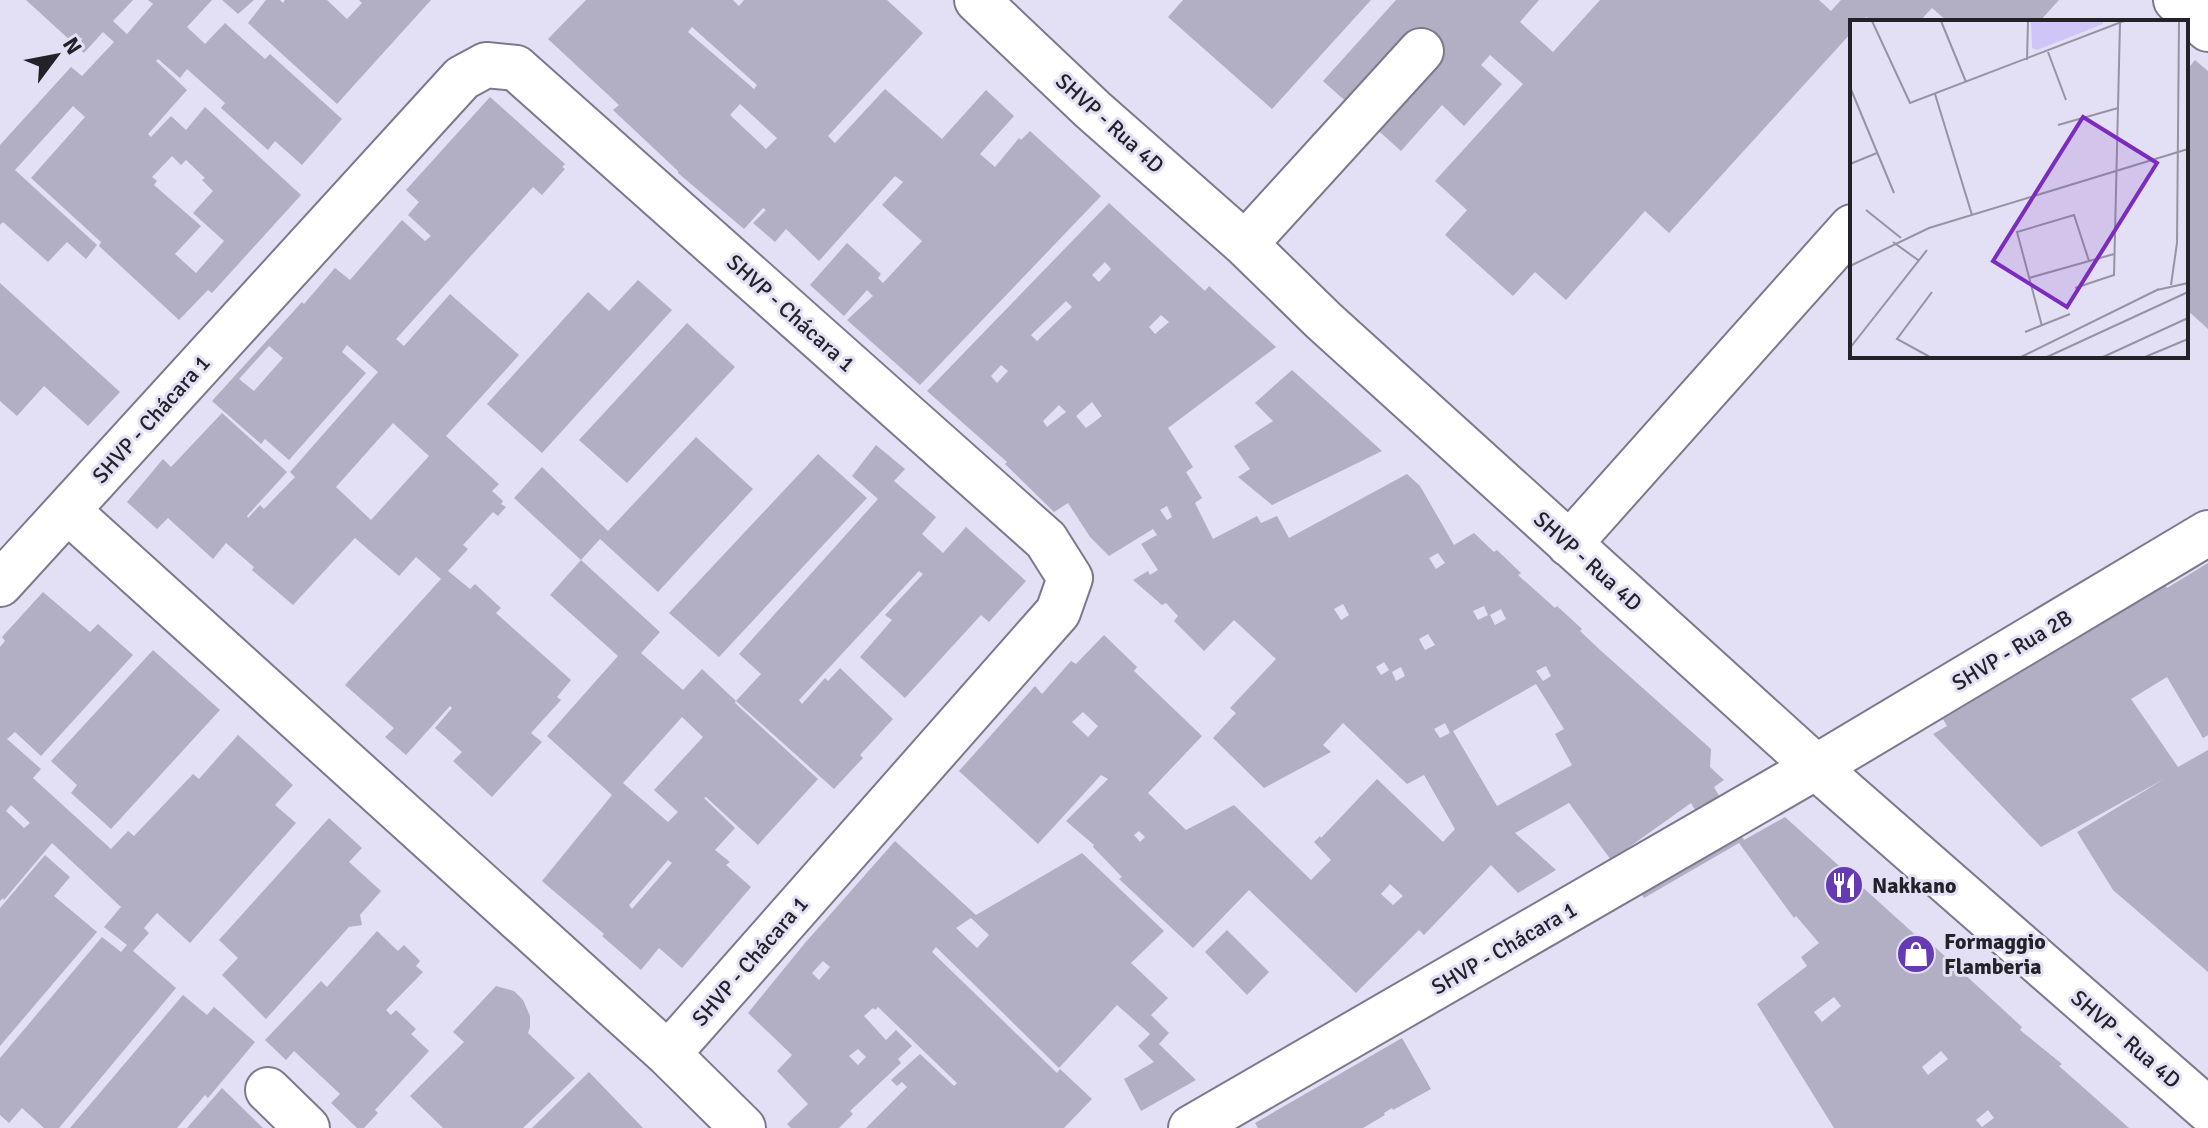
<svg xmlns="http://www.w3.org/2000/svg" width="2208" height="1128" font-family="Signika,sans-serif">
<rect width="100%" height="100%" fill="#e3dff4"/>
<!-- building -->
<path fill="#b2aec3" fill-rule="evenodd" d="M26,0H133L113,21L127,34L153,4L148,0H212L187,27L205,44L225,23L265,59L270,54L342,119L302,165L275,141L268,150L221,108L225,103L187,69L180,78L158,59L156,61L187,90L148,134L151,137L171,116L186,130L205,107L301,195L212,293L208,290L179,320L99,246L101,242L31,178L85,117L73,106L15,170L97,245L86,259L67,242L48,262L3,222L0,225V145L71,67L82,76L114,42L103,32L84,53ZM172,156L181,165L186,160L205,178L202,180L213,191L193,213L224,241L196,273L175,254L201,226L154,185L157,181L152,177Z
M222,0H254L238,14Z
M266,0H280L283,3L285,0H327L347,19L362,3L359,0H431L337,104L248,23Z
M586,0H733L739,6L744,0H887L923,33L828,136L835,143L885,89L942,139L986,90L1014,116L980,154L995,167L1019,138L1021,140L1030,131L1101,196L920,385L847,320L873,296L867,290L844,316L810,285L847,243L881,274L878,278L883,283L922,241L882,205L903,182L895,176L819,261L786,229L775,242L753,223L766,210L763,208L744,229L678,173V171L613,110L619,105L548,39ZM692,27L757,85L754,89L688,32ZM740,104L777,138L766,149L730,115Z
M1183,0H1371L1272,109L1168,17Z
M1396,0H1539L1520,22L1553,52L1600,0H1819L1831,11L1841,0H2059L2039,22H1948L1932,8L1919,22H1871L1866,17L1861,22H1852V32L1669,233L1645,211L1566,300L1535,272L1513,296L1445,235L1467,210L1435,181L1523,84L1490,55L1481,65L1502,84L1464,126L1442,105L1401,151L1323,81Z
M2195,60L2208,71V329L2186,309V71Z
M490,97L565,164L562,167L565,169L542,195L533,187L396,339L404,346L450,294L519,355L446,436L499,484L492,491L503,501L501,504L506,507L498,516L493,512L463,545L468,549L448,571L470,589L475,584L501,608L496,613L571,680L557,697L561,700L531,733L542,742L492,797L453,761L462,752L435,728L452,708L450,706L406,755L385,737L394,728L345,685L441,579L416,557L399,576L355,538L293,605L252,570L254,567L226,543L213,559L168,518L157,529L127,502L163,459L171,467L222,413L287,472L247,516L248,518L260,505L264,509L295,477L290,472L378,372L347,345L342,352L366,373L289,460L265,439L261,444L212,401L302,302L304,304L335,268L350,280L402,220L425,241L431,236L408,215L419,202L406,190ZM269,346L283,358L254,391L239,379ZM393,423L429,456L371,520L336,487Z
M1109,203L1205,291L1209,286L1276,347L1168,428L1193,467L1186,472L1202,498L1195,503L1213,539L1257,516L1261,523L1277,516L1289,538L1407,474L1420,486L1454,545L1474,533L1494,552L1497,550L1521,573L1518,575L1555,608L1557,606L1582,629L1580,631L1599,649L1711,749L1710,767L1724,780L1714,787L1744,840L1785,817L1922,941L1925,938L2022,1027L2020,1030L2062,1064L2059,1066L2129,1128H1834L1757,1004L1807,966L1801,957L1819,943L1796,916L1794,918L1739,843L1644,898L1632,877L1707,831L1691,803L1611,860L1569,803L1515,833L1556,870L1518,893L1491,865L1424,935L1419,930L1356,993L1249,890L1193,948L1119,879L1122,877L1093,847L1094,845L1066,821L1108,779L1101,775L1038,844L959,771L1035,686L1042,694L1071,661L1076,664L1104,635L1137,667L1134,671L1202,736L1148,793L1186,830L1234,805L1311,880L1331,860L1314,842L1320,836L1321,838L1377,779L1443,842L1455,829L1424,775L1407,784L1343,723L1323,745L1331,752L1264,788L1213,738L1236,713L1230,708L1276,659L1234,620L1204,651L1174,621L1178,616L1166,603L1162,605L1133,580L1148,571L1150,575L1158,570L1141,544L1157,535L1153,529L1109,556L1090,537L1068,503L1054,512L1005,464L1007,462L927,391ZM1105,262L1111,269L1099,282L1092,275ZM1066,301L1072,307L1037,341L1031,335ZM1161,315L1169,322L1155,334L1149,327ZM1001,365L1008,371L997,383L991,376ZM1092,402L1102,416L1086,428L1076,416ZM1059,405L1066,412L1047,427L1043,421ZM1167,506L1172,517L1167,520L1160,510ZM1438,553L1445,563L1436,569L1429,558ZM1343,604L1349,615L1341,620L1334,609ZM1484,606L1488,615L1478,620L1473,611ZM1501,609L1506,619L1495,625L1490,615ZM1428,634L1435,645L1425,650L1419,639ZM1384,662L1389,670L1381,675L1376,667ZM1546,666L1551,676L1543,681L1536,671ZM1401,667L1405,676L1396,681L1392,672ZM1536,684L1564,729L1555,734L1572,765L1497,806L1453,731ZM1083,712L1098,726L1088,737L1072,722ZM1445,723L1450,733L1440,738L1434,729ZM1139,831L1145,837L1140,842L1134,835ZM1390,884L1403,896L1393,905L1381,894ZM1834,997L1841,1006L1822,1022L1814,1012ZM1941,1051L1948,1059L1928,1075L1922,1067ZM1988,1110L1994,1118L1982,1127L1976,1120Z
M638,280L672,310L542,453L487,404L588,292L609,311Z
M0,283L120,392L88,426L44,386L17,416L0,401Z
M687,323L735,367L627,483L579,440Z
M1292,370L1382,451L1272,505L1238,477L1250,469L1234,446L1273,421L1255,403Z
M696,437L753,489L658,592L600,539L581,560L514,498L542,467L608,531Z
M876,445L905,469L894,481L936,517L922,534L943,553L966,527L1026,581L989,622L981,615L905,698L860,657L892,620L885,615L923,574L919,571L799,700L802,704L825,678L828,681L840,668L893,719L860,755L863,758L834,789L736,701L735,703L818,779L758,845L706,797L704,798L735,828L715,850L730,862L726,865L751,887L682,968L659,948L641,970L602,936L604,934L542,881L612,795L547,736L618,656L550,595L581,560L660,632L641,653L683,690L702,669L736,701L761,674L739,654L878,499L852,476ZM682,717L703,737L654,790L678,812L668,822L623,783ZM668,860L672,863L632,909L629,905Z
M818,454L867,498L719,657L669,613Z
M2208,563V735L2203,738L2167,677L2131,699L2178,767L2208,750V972L2113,890L2077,832L2164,779L2041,847L1933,734L1947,726L1943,719L2068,644L2063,636L2162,580L2167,588Z
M43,592L90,632L98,624L133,655L41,756L15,732L7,739L41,769L33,778L111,849L128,831L134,836L193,774L199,779L238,735L293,785L275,805L296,823L190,943L157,913L144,928L149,933L133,951L176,988L59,1128H44L22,1108L9,1123L0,1115V1058L102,937L121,952L127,945L104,927L121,907L52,843L4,900L3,898L0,901V647L5,641L2,637ZM11,805L30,823L24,828L6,811Z
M153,650L220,710L111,829L71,793L77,785L51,761Z
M329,818L362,848L349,862L381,891L360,915L362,925L349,927L266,1019L222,975L238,958L219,940Z
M895,841L976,915L1082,853L1164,931L1131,963L1168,998L1151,1015L1169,1033L1159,1044L1196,1080L1141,1111L1124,1079L1154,1062L1138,1046L1150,1034L1117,1005L1059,1068L936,947L932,952L1057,1073L1060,1069L1092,1099L1064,1128H866L907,1087L902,1082L897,1086L891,1080L920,1054L954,1086L957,1083L878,1007L875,1010L873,1008L864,1016L886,1040L896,1030L912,1046L898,1059L901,1063L850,1111L853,1114L839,1128H791L787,1124L808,1104L777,1071L792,1055L748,1013L805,943ZM971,918L989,935L977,948L956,928ZM823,961L830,967L819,980L812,973ZM858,1049L866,1057L858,1065L849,1056Z
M45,855L70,877L54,896L97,932L0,1046V908Z
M1227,930L1269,972L1247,995L1205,952Z
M377,931L398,951L404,945L420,961L416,966L423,972L386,1010L391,1015L396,1010L416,1029L411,1034L429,1051L375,1110L378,1113L376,1115L364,1128H357L331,1103L340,1094L294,1051L286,1060L265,1040L321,981L327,987Z
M496,986L514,991L523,1000L530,1016V1027L528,1033L575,1078L523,1128H443L410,1096L464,1042L453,1032Z
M183,995L207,1015L214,1007L255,1042L208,1098L205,1095L177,1128H70Z
M1402,1038L1431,1089L1393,1110L1392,1108L1384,1113L1385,1115L1363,1128H1258L1255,1123Z
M589,1072L643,1128H532Z
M222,1088L263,1128H187Z"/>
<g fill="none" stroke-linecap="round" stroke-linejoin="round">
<defs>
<path id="minor" d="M977,0L1093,110L1245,244L1324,321L1816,767L2208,1110
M2176,0L2208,29
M1245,244L1421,51
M68,511L668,1054L743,1128
M1569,544L1852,227
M0,584L462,78L486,65L516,68L1046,540L1070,578L1058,612L668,1054
M268,1090L307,1128
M1191,1128L1816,767L2208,533"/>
</defs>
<!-- minor casing -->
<use href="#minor" stroke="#7c798c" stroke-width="48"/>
<!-- minor -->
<use href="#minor" stroke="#fff" stroke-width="44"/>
</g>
<!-- icons -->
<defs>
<symbol id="restaurant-disc" viewBox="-11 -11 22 22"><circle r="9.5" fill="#653bb3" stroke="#e3dff4"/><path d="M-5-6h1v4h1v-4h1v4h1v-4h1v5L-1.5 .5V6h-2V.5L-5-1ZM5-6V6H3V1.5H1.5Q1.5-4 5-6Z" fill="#fff"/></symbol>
<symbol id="shop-disc" viewBox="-11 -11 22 22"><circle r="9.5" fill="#653bb3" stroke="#e3dff4"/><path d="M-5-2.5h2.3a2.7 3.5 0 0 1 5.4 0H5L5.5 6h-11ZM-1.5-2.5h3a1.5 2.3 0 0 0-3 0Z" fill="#fff"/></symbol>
</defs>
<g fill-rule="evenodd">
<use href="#restaurant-disc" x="1822" y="863" width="44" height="44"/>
<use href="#shop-disc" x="1894" y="932" width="44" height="44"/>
</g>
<g text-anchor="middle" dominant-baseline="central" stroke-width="6" stroke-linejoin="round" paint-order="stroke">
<!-- street labels -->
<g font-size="22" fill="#232229" stroke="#e3dff4">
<text transform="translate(1110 123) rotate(42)">SHVP - Rua 4D</text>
<text transform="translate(791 313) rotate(42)">SHVP - Chácara 1</text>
<text transform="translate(151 419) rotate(-48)">SHVP - Chácara 1</text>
<text transform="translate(1588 561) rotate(42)">SHVP - Rua 4D</text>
<text transform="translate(2012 650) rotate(-31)">SHVP - Rua 2B</text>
<text transform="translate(1504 948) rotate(-30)">SHVP - Chácara 1</text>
<text transform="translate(750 961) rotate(-49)">SHVP - Chácara 1</text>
<text transform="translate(2126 1039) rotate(41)">SHVP - Rua 4D</text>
</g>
<!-- poi labels -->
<g font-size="22" font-weight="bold" fill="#232229" stroke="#e3dff4" text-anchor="start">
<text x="1872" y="885">Nakkano</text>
<text x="1944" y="941">Formaggio<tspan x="1944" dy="25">Flamberia</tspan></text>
</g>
</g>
<!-- overview -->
<g transform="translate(1850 20)">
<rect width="338" height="338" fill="#e3dff4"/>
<path d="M181,1H253V4L187,30L182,28Z" fill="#cfc5f6"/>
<path fill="none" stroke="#9693a3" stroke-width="2" d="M22,1L60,83L274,1M91,1L116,62M198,32L216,80M177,40L178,1M0,67L44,173M85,74L122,195M208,105L268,88M0,144L27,133M16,190L51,218M43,222L68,240M0,246L79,208L338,129M179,258L264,234M321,265L327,223L329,1M225,268L264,255L270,3M307,270L338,263M192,306L167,212L224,195L239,241M175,312L220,294M0,328L77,230M80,337L47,319L82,272M171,337L309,269M197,337L338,272M253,337L338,298M295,337L338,319"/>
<path fill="#7b2cbf" fill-opacity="0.15" stroke="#7b2cbf" stroke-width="4" d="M233,97L307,143L217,287L143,241Z"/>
<rect width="338" height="338" fill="none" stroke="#232229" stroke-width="4"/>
</g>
<!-- north arrow -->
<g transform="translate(56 56) rotate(58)" stroke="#e3dff4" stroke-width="6" paint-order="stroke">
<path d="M0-6L14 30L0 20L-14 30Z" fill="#232229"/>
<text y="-12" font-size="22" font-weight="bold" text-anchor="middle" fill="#232229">N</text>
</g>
</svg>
